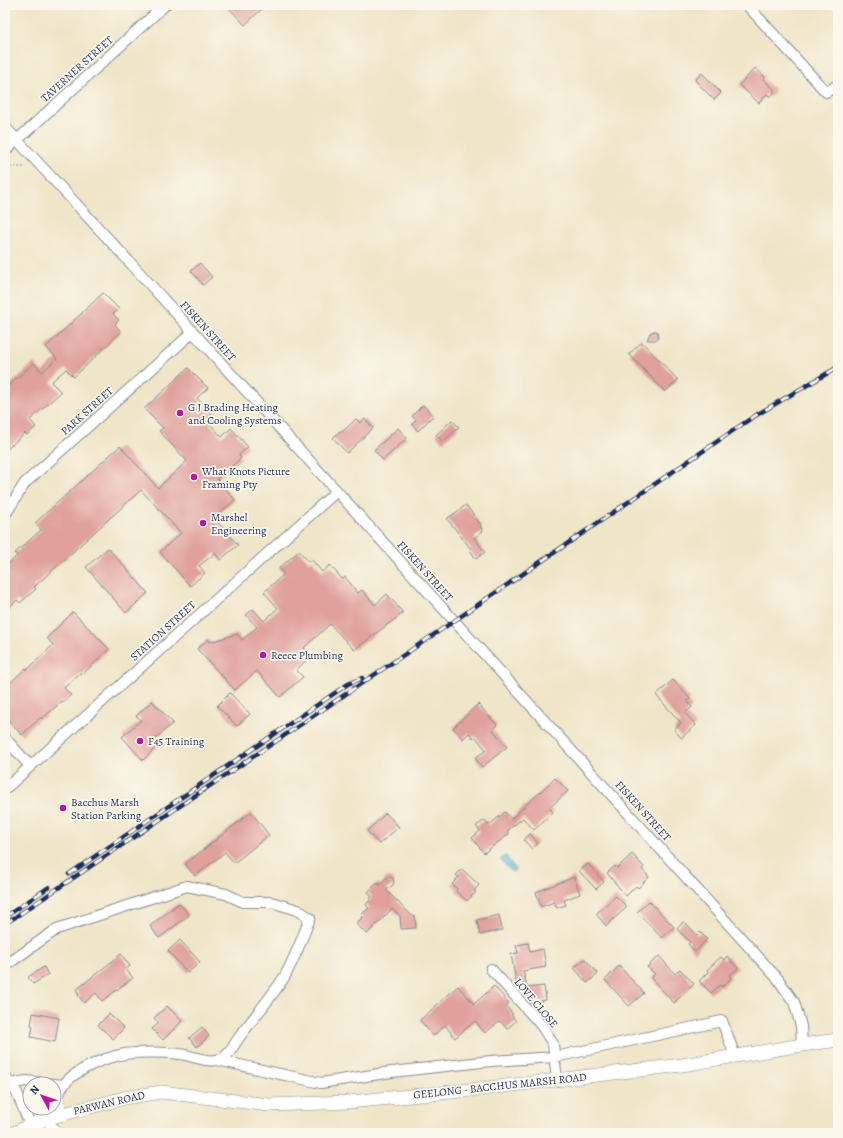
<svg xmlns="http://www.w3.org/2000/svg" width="843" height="1138" font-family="Alegreya,serif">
<rect width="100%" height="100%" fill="#fbf7ec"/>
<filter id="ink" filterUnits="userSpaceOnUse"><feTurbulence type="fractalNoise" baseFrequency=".025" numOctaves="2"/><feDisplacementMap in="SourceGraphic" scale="8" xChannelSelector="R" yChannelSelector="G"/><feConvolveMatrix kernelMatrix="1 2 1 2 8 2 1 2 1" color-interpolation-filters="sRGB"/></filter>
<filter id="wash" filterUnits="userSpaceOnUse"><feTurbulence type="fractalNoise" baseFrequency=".012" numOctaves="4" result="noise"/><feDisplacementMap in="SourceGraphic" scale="16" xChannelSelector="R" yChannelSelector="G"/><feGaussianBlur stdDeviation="0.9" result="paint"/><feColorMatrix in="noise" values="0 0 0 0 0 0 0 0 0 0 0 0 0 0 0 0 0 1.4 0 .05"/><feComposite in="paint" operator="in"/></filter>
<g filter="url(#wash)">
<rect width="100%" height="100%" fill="#efe5c8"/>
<!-- water -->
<path fill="#4cb5c9" stroke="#347294" d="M505,855L515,868V870L512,872L500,860Z"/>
<g id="blocks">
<!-- building -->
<path fill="#e0a09b" d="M226,5H266L245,25Z
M755,68L765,77L763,79L774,89V93L770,97L767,94L759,103L739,85Z
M702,73L721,93L714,100L695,80Z
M200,263L212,277L203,285L191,271Z
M103,293L119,309L113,314L119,320L115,324L121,332L74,377L66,369L51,382L61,392L30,420L36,427L27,435L25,433L5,451V389L34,363L42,372L57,359L46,347Z
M654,331L658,332V338L656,340H647L650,333Z
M642,342L678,380L665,392L629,354Z
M188,368L208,388L197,398L215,418L209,423L222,437L231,428L248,447L239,455L241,458L217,479L235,500L214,518L238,545L220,560L215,553L199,566L205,573L190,586L160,552L181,533L141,490L34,587L36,589L20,603L17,600L5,612V567L17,556L15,553L41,530L35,523L120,446L158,488L187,461L159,431L163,428L144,409Z
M423,405L433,416L418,431L412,424L416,420L412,416Z
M356,419L360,423L365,419L373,428L347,453L333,438L340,431L342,432Z
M452,420L459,427L443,442L436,435Z
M398,428L407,438L383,460L374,450Z
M466,505L481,525L480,526L483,531L474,538L485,552L476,559L470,550L471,549L447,519Z
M108,548L148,593L126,613L86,567Z
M299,551L309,562L312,560L322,572L330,565L342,579L345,577L358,593L362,590L375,605L387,594L403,613L354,650L330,624L304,648L311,656L296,670L303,677L280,697L257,671L235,690L197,649L208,639L210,642L237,634L242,640L257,627L246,615L253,609L264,621L278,608L264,592L284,574L279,568Z
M73,612L109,649L82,675L80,673L64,688L71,695L63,702L62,701L42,719L41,717L22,735L5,717V688L26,668L27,670L53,645L47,638Z
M673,680L690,699L687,701L692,707L685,713L696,725L681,738L674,729L681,723L656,695Z
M230,693L250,714L237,726L217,706Z
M152,701L173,723L154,740L159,745L143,760L122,737L141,720L136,716Z
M478,704L497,725L493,730L507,747L482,767L475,758L486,750L475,736L473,738L469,733L463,739L453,728Z
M555,778L568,791L549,808L553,812L534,830L523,818L507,831L509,834L484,853L472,838L480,831L476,826L485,820L489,825L505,812L511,819Z
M251,812L269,835L234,863L225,852L195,876L185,864Z
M386,813L399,827L379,844L367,831Z
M530,834L538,843L532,849L524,840Z
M632,854L644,867L642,869L649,877L638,888L636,886L626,896L607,873L615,866L617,868Z
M588,864L604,882L596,889L579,871Z
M462,869L479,885L474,891L476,892L467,901L456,891L457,889L452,884L459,877L456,875Z
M389,877L393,878L394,883L393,885L386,890L412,916H415L416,928L401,929L400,916L392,909L367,934L356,924L363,917L361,915L369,908L366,905L371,899L370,898L372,896L368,892L377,883L380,885L386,878Z
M574,877L580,894L564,900L566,905L557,908L554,902L541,907L536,892Z
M616,896L627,907L606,926L596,914Z
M649,901L674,927L662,938L637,912Z
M179,903L189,915L159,938L150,926Z
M499,915L502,930L480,935L477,920Z
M684,921L697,935L700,932L707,939L695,952L688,944L690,942L677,929Z
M180,940L200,962L188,973L168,951Z
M528,943L530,952L543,949L546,967L523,971L527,986L517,988L511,954L518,953L516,945Z
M121,954L130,966L126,969L133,978L102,1001L96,993L84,1003L78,995L79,994L76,990Z
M659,956L675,974L680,969L694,984L674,1003L651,978L655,974L647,967Z
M727,956L738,968L729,976L731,978L722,987L720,985L711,993L699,981L708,972L707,970L721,957L724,960Z
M585,959L598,974L587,983L574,968Z
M619,966L644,993L629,1006L605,980Z
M44,967L48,975L33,984L28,977Z
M458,986L474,1004L494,986L509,1003L506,1006L513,1014L511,1015L516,1021L507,1029L500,1021L485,1033L475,1021L455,1038L445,1025L433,1036L420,1020Z
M544,986L546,1000L530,1003L527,988Z
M167,1006L182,1021L163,1040L152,1029L159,1023L154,1018Z
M33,1013L59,1018L55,1042L31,1037L33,1026L31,1025Z
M109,1014L124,1028L113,1039L98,1025Z
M202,1027L209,1036L197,1047L189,1038Z"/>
</g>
</g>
<g filter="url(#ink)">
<use href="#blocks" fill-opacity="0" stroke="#858a93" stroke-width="1"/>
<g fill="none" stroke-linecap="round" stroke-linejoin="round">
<defs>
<path id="minor" d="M747,5L826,92L838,85
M5,127L136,269L778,979L794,1002L801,1026L802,1045
M5,151L165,5
M5,515L25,483L193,332
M5,738L30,766
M5,789L337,491
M5,966L57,929L187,886L226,894L243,902H271L298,910L310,918C303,937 295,957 285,976C271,998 253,1018 238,1039C233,1046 231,1053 223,1058C209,1065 193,1055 179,1054C166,1052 138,1052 125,1054C106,1057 61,1074 59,1096C59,1102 61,1109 62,1114
M491,969L541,1025L553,1044L557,1080
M217,1060L321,1083L392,1072L491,1061L555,1057L722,1021L735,1056
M5,1077L17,1093L30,1125
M11,1084L26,1081L64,1085
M45,1119L58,1133"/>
<path id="major" d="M14,1133L45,1119L124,1098L161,1092L269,1105L349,1102L471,1090L682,1065L802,1045L838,1040"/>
</defs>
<!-- minor casing -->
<use href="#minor" stroke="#858a93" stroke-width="12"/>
<!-- major casing -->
<use href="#major" stroke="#858a93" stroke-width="14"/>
<!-- path -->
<path stroke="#858a93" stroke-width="2" stroke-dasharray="1 3" stroke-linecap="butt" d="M5,173L11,167H24"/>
<!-- minor -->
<use href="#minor" stroke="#fff" stroke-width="10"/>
<!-- major -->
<use href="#major" stroke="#fff" stroke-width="13"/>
<defs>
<path id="rail" d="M69,874L348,684L362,678
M5,917L49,887
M5,924L454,621L753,417L838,367"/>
</defs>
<!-- rail casing -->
<use href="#rail" stroke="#1b2f5e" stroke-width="4.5"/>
<!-- rail -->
<use href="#rail" stroke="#fbf7ec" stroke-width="3" stroke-dasharray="9" stroke-linecap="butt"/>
</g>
</g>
<!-- markers -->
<g fill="#b5179e" stroke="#fbf7ec" stroke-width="1.5">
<circle cx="180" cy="413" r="4"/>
<circle cx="194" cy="477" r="4"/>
<circle cx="203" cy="523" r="4"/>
<circle cx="263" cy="655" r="4"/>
<circle cx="140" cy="741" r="4"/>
<circle cx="63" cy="808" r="4"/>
</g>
<g text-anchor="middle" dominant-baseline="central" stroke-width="3.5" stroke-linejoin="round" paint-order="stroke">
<!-- street labels -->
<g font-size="11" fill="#1b2f5e" stroke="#fbf7ec">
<text transform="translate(77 69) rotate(-42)">TAVERNER STREET</text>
<text transform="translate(208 331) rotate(48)">FISKEN STREET</text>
<text transform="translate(87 411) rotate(-42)">PARK STREET</text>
<text transform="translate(425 571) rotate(48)">FISKEN STREET</text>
<text transform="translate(163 631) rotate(-42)">STATION STREET</text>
<text transform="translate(643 811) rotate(48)">FISKEN STREET</text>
<text transform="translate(536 1003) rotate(50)">LOVE CLOSE</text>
<text transform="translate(500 1086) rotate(-6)">GEELONG - BACCHUS MARSH ROAD</text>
<text transform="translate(109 1103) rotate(-13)">PARWAN ROAD</text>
</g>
<!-- poi labels -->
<g font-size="11" fill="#1b2f5e" stroke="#fbf7ec" text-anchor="start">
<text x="188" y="407">G J Brading Heating<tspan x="188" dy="13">and Cooling Systems</tspan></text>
<text x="202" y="471">What Knots Picture<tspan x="202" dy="13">Framing Pty</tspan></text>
<text x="211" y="517">Marshel<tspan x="211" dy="13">Engineering</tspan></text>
<text x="271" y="655">Reece Plumbing</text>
<text x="148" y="741">F45 Training</text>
<text x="71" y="802">Bacchus Marsh<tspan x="71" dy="13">Station Parking</tspan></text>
</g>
</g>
<!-- margin -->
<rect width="843" height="1138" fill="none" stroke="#fbf7ec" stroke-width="20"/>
<!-- north arrow -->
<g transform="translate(42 1096) rotate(310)"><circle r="19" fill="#fbf7ec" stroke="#a1a7b3"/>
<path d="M0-3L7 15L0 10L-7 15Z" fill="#b5179e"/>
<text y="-6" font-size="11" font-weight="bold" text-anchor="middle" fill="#1b2f5e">N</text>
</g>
</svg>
